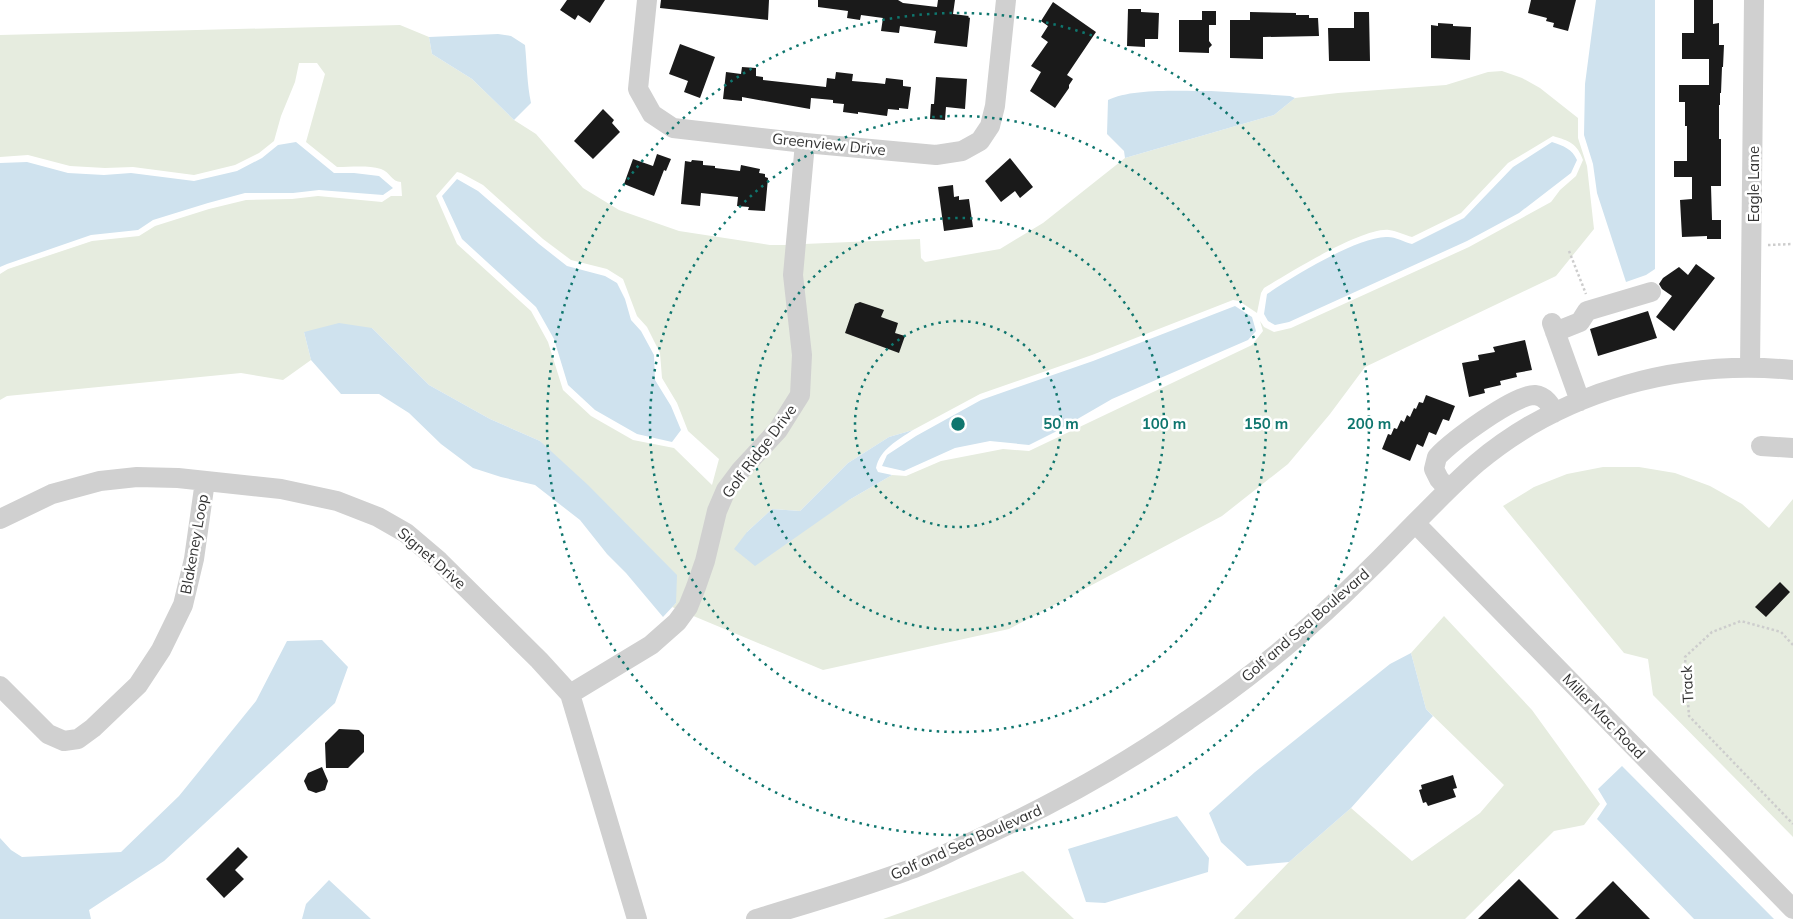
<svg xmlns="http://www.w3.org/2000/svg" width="1793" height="919" font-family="Mulish,sans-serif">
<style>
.green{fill:#e6ecdf;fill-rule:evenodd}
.water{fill:#cfe2ee}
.building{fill:#1a1a1a}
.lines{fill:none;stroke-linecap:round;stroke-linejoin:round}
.path{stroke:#cdcdcd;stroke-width:2.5;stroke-dasharray:2.5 2.5;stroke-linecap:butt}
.minor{stroke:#d0d0d0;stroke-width:20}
.ring{fill:none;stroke:#0f766e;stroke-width:2.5;stroke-dasharray:2.5 5}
.labels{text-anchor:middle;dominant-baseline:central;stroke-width:5;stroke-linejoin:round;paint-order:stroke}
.street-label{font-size:15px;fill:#333;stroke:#fff}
.centre{fill:#0f766e;stroke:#fff;stroke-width:2.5}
.ring-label{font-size:15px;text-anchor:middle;font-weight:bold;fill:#0f766e;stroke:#fff;stroke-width:5;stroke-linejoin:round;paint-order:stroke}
</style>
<rect width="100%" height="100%" fill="#fff"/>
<path class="green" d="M400,25L429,37L432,54L472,79L514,120L536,134L583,188L619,210L679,231L770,245H789L794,356L792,394L698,559L677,609L672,607L676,603L540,441L490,419L429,385L372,328L304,332L311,360L283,380L241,373L7,396L0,400V274L8,269L92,241L139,236L155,226L209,209L246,200L292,199L318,196L382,202L391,196H402L401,182C392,182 390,172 381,169C368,165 351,167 337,167L306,142L325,74L317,63H299L295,82L281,116L274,141L259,153L235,165L194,175L133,167L105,168L70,166L28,155L0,157V35ZM457,172L461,173L483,185L543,239L571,260L607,269L623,279L637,316L647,327L660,353L662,378L677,403L688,431L719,459L712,485L674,448L633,440L591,416L563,390L548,342L531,311L457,244L436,196Z
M1502,71L1522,78L1540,88L1578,118V138L1587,166L1594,229L1556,276L1365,367L1330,414L1288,464L1222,516L1009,629L823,670L691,615L733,493L806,399L801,274L804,244L920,239L921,258L925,262L1000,249L1043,223L1125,158L1274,115L1295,98L1338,93L1446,85L1488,72ZM1553,136C1569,141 1577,143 1583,160L1576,176L1560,190L1551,202L1469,247L1291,328L1274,332L1264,327L1260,321L1263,331L1252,345L1029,451L1003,449L941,461L906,476L892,475L849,500L747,532L772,509L800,511L848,463L889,437L913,430L980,394L1092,355L1233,300L1239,301L1257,313L1261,293L1264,288C1289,273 1363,227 1389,230C1397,231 1405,235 1412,237L1461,213L1508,163Z
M1603,467H1639L1675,473L1710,486L1742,504L1769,528L1793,499V837L1653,695L1648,659L1624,653L1503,506L1534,487L1567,474Z
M1444,616L1532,710L1600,804L1584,825L1554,831L1465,919H1234L1289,862L1351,808L1412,861L1480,813L1504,785L1426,709L1411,653Z
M1023,871L1074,919H883Z"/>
<path class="water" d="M1596,0H1655V269L1646,275L1626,282L1597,193L1593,164L1584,135L1585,84Z
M498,34L511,36L525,45C527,65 527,84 531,103L514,120L472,79L432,54L429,37Z
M1211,91L1290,96L1295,98L1274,115L1125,158L1124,151L1107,134L1108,100C1131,88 1184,91 1211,91Z
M296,142L334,173H354L379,176L393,188L383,195L319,190L293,193H245L208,203L153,220L138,230L91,235L7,264L0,267V163L27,162L68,173L104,175L131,173L194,181L237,171L262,158L278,145Z
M1552,142C1564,146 1572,149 1577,160L1571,173L1519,213L1467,241L1289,322L1275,325L1268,321L1264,314L1267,294C1294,276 1355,238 1386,237C1394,236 1404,242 1412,244L1464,218L1513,167Z
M457,179L478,191L539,244L567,266L605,276L617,283L625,299L631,320L641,331L654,355L655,380L671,406L681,430L672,442L637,434L595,410L568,385L554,339L536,307L462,239L442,196Z
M1235,306L1252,317L1256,331L1248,340L1112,399L1055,432L1029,445L990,441L955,448L904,471L882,466L887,455L916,436L981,400L1093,361Z
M339,323L372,328L429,385L490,419L540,441L588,485L677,575L676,603L663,617L626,573L607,554L580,520L535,485L501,477L473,468L441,444L409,413L379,394H341L311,360L304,332Z
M913,430C898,440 880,449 876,468L878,472L892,475L849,500L755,566L734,549L747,532L772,509L800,511L848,463L889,437Z
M322,640L348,667L335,703L164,861L89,910L91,919H0V838L11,850L22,857L121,852L179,796L256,701L287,641Z
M1411,653L1426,709L1433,716L1351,808L1289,862L1247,866L1221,842L1209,813L1255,772L1390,664Z
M1622,766L1774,919H1694L1597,819L1607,804L1598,789Z
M1177,816L1209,858L1208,872L1105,903L1086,902L1068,849Z
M329,880L371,919H302L306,904Z"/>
<path class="building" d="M567,0H605L590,23L578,15L575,20L560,10Z
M661,0H769L768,20L660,8Z
M818,0H898L903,3L937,7L938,0H955L953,14L969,16L968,17L970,18L967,47L934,43L936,31L900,26L899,33L881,31L883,18L861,15L860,20L847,18L848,11L818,7Z
M1531,0H1576L1568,31L1553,27L1554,23L1546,21L1547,18L1528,13Z
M1694,0H1713V24L1719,23V45H1724L1723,67H1722L1721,93H1720V105H1719V139H1721V186H1711L1712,220H1721V239H1707V236L1682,237L1680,200L1692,199V177H1674V161H1687V126H1685V102H1679V85H1709V59H1682V33H1694Z
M1053,2L1096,32L1067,75L1073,79L1069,85V88L1055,108L1030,91L1041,72L1031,66L1048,42L1041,37L1048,26L1041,21Z
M1128,9H1141V12L1159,13L1158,39H1145V47L1127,46Z
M1202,11H1216V25H1209V41L1212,45L1209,48V53L1179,52V20H1202Z
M1250,12L1296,13V15H1309V18H1318L1319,36L1263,37V59L1230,58V20H1250Z
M1354,12H1369L1370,61H1329L1328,28H1354Z
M1438,23L1453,24V26L1471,27L1470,60L1431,58V25L1438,26Z
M680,44L715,57L700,98L684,92L688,81L669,74Z
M742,67L756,68V76L763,77V80L826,87L827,78L835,79L836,72L853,74L852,81L876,83L885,84L886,78L903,80V86L911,87L908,109L899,108V110L888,109L887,116L858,112V114L843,112L844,104L833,103V100L811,98L810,109L742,97V101L723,99L726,72L741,74Z
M936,77L967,79L965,109L946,107L945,120L930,119L931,104H934Z
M603,109L614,120L612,123L620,132L593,159L574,141Z
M657,154L671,159L666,171L664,170L654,196L624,184L633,159L653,166Z
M1010,158L1033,187L1020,198L1015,191L1001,202L985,181Z
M692,160L703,161V165L715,166V168L740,171L741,165L760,169L759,173L765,174V177L768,178L765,211L748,210L749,207L737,206L738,197L701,193L700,206L681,204L685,161L691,162Z
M953,185L954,197L959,196V200L969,199L973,227L944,231L938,187Z
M1696,264L1715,278L1674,331L1656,317L1672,296L1662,289L1659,284L1663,278L1679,267L1688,275Z
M860,302L884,310L881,317L898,323L895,333L905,336L899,353L845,333L855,304Z
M1648,311L1657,338L1598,356L1590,329Z
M1525,340L1532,370L1516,373L1517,377L1500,381L1501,385L1484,389L1485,393L1469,397L1462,363L1479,360L1478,355L1495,352L1493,347Z
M1426,395L1455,406L1449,421L1443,419L1436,435L1429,432L1423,447L1417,444L1410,461L1382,449L1388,434L1391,435L1394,428L1397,429L1401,420L1404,422L1407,415L1410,417L1414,408L1416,409L1419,402L1423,403Z
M1780,582L1790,592L1766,617L1755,607Z
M339,729L359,730L364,735V752L348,768H326L325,743Z
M322,767L328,781L325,790L316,793L308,790L304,781L308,773Z
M1453,775L1457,788L1453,789L1456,797L1428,806L1426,802L1423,803L1419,790L1422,789L1421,785Z
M238,847L248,857L235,870L244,879L224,898L206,879Z
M1519,879L1559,919H1478Z
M1613,881L1650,919H1575Z"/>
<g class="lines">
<path class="path" d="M1768,245L1793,244
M1569,251L1586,294
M1793,645L1781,632L1741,621L1712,632L1685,657L1689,716L1793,824"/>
<path class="minor" d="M647,0L638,89L652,114L673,128L805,143L936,155L962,151L980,141L990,126L995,106L1006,0
M1552,323L1580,401
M1555,332L1580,322L1587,311L1651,292
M1750,367L1754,0
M1761,446L1793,448
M1448,489L1439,479L1434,469L1437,457C1452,441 1515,394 1535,395C1545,396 1551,405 1554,413
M0,519L52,494L100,481L137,477L178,478L281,489L337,501L378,517L406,533L439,561L539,660L570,694L637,919
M1415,523L1793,909
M0,686L48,734L64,741L78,739L93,728L138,685L161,650L183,605L194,559L205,481
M570,694L651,645L677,622L688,607L696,587L705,561L717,511L726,490L741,470L778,430L800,395L802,355L793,275L805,143
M756,919C806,904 857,889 906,871C927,864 947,853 967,844C1044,809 1119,769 1188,720C1243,683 1295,641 1343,595C1368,571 1392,547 1416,522C1436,502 1455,482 1477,463C1564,390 1681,359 1793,370"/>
</g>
<g class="ring">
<circle cx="958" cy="424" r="103"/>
<circle cx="958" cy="424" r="206"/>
<circle cx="958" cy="424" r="308"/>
<circle cx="958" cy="424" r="411"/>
</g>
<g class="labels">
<g class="street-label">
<text transform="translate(829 144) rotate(6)">Greenview Drive</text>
<text transform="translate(1753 184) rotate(-90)">Eagle Lane</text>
<text transform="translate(759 451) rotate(-53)">Golf Ridge Drive</text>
<text transform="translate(194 544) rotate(-80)">Blakeney Loop</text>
<text transform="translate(432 558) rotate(41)">Signet Drive</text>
<text transform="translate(1305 625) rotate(-41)">Golf and Sea Boulevard</text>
<text transform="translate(1687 684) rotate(-93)">Track</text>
<text transform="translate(1604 716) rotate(46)">Miller Mac Road</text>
<text transform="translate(966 842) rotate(-24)">Golf and Sea Boulevard</text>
</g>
</g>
<circle cx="958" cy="424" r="8" class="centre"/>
<g class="ring-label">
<text x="1061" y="429">50 m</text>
<text x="1164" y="429">100 m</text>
<text x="1266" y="429">150 m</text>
<text x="1369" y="429">200 m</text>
</g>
</svg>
